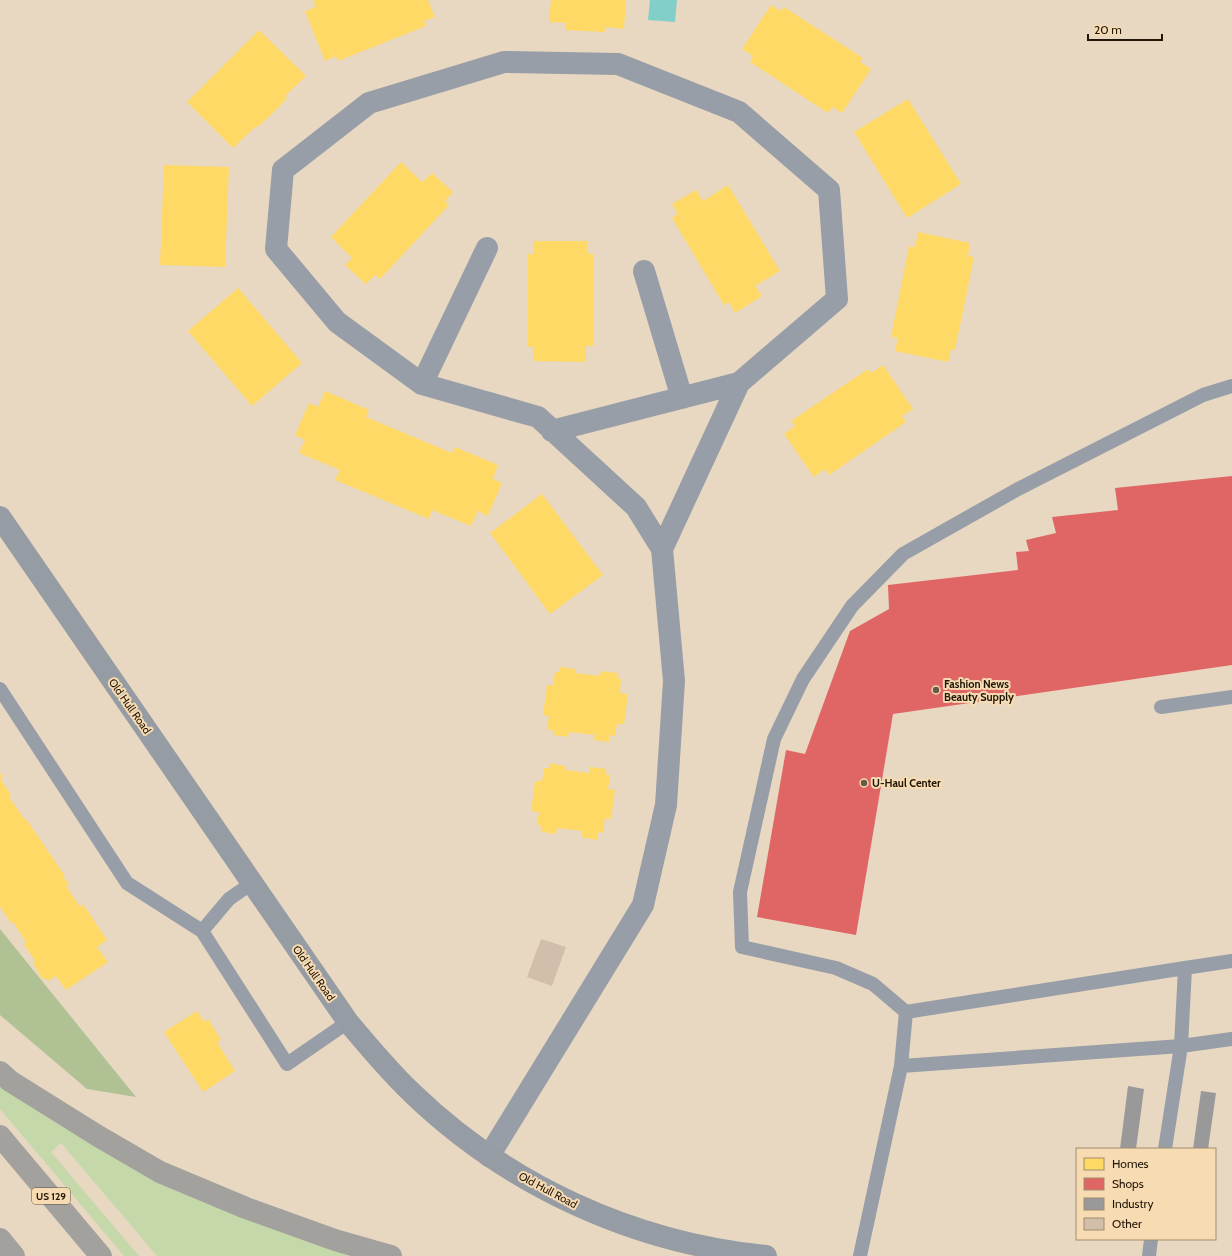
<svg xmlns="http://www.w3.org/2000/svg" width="1232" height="1256" font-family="Cabin,sans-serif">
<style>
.green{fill:#c5d8aa}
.forest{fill:#b0c294}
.water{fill:#82cec9}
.homes{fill:#ffd966}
.shops{fill:#e06666}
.industry{fill:#999}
.building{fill:#d2bfab}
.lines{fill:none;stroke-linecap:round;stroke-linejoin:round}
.service{stroke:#979ea7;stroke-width:14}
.minor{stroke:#979ea7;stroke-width:22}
.secondary{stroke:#969ca3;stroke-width:22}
.motorway{stroke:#a2a19e;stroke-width:22}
.poi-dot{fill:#665a48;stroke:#f7dbb3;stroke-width:1.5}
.labels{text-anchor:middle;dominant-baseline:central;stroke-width:4;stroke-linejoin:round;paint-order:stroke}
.shield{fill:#f7dbb3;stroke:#60513b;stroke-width:1}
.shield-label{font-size:10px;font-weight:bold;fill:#201607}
.poi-label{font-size:11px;font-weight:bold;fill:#201607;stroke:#f7dbb3;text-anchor:start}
.street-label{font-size:11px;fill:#201607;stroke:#f7dbb3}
</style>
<rect width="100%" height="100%" fill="#e8d8c2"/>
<path class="green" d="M0,1084L50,1119L107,1154L173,1188L286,1234L360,1256H157L61,1143L51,1152L139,1256H124L0,1109Z"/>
<path class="forest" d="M0,929L136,1097L87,1089L0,1015Z"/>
<path class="water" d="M650,0H677L675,22L648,20Z"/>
<path class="homes" d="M316,0H428L435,17L424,21L426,26L338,61L336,56L325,61L305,11L316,7L313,1Z
M551,0H626L624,29L605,27V32L565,30L566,23L549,22Z
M771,5L781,11L784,7L863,58L860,62L871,69L842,113L832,107L828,113L750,62L753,56L742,49Z
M259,30L306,76L285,96L287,98L276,110L258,127L256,126L233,148L187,102Z
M908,99L961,184L907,218L854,132Z
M401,162L422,182L432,173L453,192L445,201L449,205L380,279L375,275L366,284L345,265L352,258L331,237Z
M164,165L229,167L225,267L160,265Z
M728,185L780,271L755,286L762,296L735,313L729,302L724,305L672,218L678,214L672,204L696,190L703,201Z
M918,232L970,243L968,256L974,257L955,350L951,349L948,362L895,351L898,338L891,337L909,246L915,247Z
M533,241H587V253L593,254V346H586V362L533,361V347H527L528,254H533Z
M238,288L302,363L252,406L188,331Z
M883,365L913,409L902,416L906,422L829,475L825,469L814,477L784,434L795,426L791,421L868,369L871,373Z
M325,391L369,410L366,417L452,453L455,447L498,465L493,479L502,483L488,516L478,511L471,526L432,510L429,519L335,480L340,470L299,453L305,440L295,435L309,403L318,407Z
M542,494L603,575L550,614L490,533Z
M560,667L575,669V673L600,676L601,671L617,673V678L621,679L620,693L628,694L624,724H617L615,736L609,735V742L594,740L595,735L569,732L568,737L553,735V730H547L549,716L543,715L547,685H553L555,672H560Z
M549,763L565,766V770L589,773L590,767L606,769L605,774L610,775L608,789L615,790L611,819L605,818L603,833L598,832L597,840L581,837L582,831L557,828L556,834L542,832V826L537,825L539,812L531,811L535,781H542L544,768H549Z
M0,773L3,777L0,778L11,795L9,797L25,820L26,819L65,876L63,877L69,884L66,886L80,907L83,904L107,940L97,947L108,962L66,990L56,976L48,981L46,978L43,980L33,963L35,961L24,944L26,942L13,922L11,923L0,907Z
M197,1011L204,1022L208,1019L221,1040L217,1042L235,1071L203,1092L164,1032Z"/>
<path class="shops" d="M1232,476V665L893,714L856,935L757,917L786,750L805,754L850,631L889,609L888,585L1018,570L1016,552L1029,551L1026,540L1056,533L1052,517L1118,510L1115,488Z"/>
<path class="industry" d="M1128,1086L1144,1089L1136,1149H1120Z
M1201,1091L1216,1093L1208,1149H1193Z"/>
<path class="building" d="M541,939L566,947L552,986L527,977Z"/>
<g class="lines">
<path class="service" d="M0,689L127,883L202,931L287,1064L348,1022
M1161,707L1232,697
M202,931L229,899L252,883
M1185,968L906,1012L873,984L836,968L742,947L740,892L774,739L803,679L852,606L903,554L1018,489L1203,395L1232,386
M901,1066L1181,1046L1185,968L1232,961
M1165,1149L1181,1046L1232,1039
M860,1256L901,1066L906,1012
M1149,1256L1151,1239"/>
<path class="minor" d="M644,271L682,398
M422,384L487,248
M552,431L739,383
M489,1156L643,905L666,805L674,681L662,549L739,383L837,299L829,190L739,112L618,64L504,62L369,103L283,170L276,249L337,322L422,384L538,417L636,507L662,549"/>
<path class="secondary" d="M0,517L348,1022C368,1046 388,1070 411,1092C507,1185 633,1243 766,1256"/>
<path class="motorway" d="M0,1072L10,1081L98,1136L160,1172L246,1208L335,1240L391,1256
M0,1136L101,1256
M0,1239L14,1256"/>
</g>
<g class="poi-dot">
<circle cx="936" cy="690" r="4"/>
<circle cx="864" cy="783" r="4"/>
</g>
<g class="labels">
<rect class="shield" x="32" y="1188" width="38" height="16" rx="3"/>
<g class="shield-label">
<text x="51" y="1196">US 129</text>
</g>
<g class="poi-label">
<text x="944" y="684">Fashion News<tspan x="944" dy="13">Beauty Supply</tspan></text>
<text x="872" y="783">U-Haul Center</text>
</g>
<g class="street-label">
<text transform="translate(130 706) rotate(55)">Old Hull Road</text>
<text transform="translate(314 973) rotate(55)">Old Hull Road</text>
<text transform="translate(548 1190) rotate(28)">Old Hull Road</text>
</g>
</g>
<rect x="1076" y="1148" width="140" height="92" fill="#f7dbb3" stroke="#a18c6e"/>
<rect x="1084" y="1158" width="20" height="12" fill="#ffd966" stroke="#a18c6e"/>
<text x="1112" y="1168" font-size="12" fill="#201607">Homes</text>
<rect x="1084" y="1178" width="20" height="12" fill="#e06666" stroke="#a18c6e"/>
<text x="1112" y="1188" font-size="12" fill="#201607">Shops</text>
<rect x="1084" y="1198" width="20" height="12" fill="#999999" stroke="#a18c6e"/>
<text x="1112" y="1208" font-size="12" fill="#201607">Industry</text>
<rect x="1084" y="1218" width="20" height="12" fill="#d2bfab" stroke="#a18c6e"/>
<text x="1112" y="1228" font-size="12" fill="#201607">Other</text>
<path d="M1088 34v6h74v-6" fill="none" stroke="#201607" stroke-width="2"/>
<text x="1094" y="34" font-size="12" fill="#201607" stroke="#f7dbb3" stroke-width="3" paint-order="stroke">20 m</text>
</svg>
